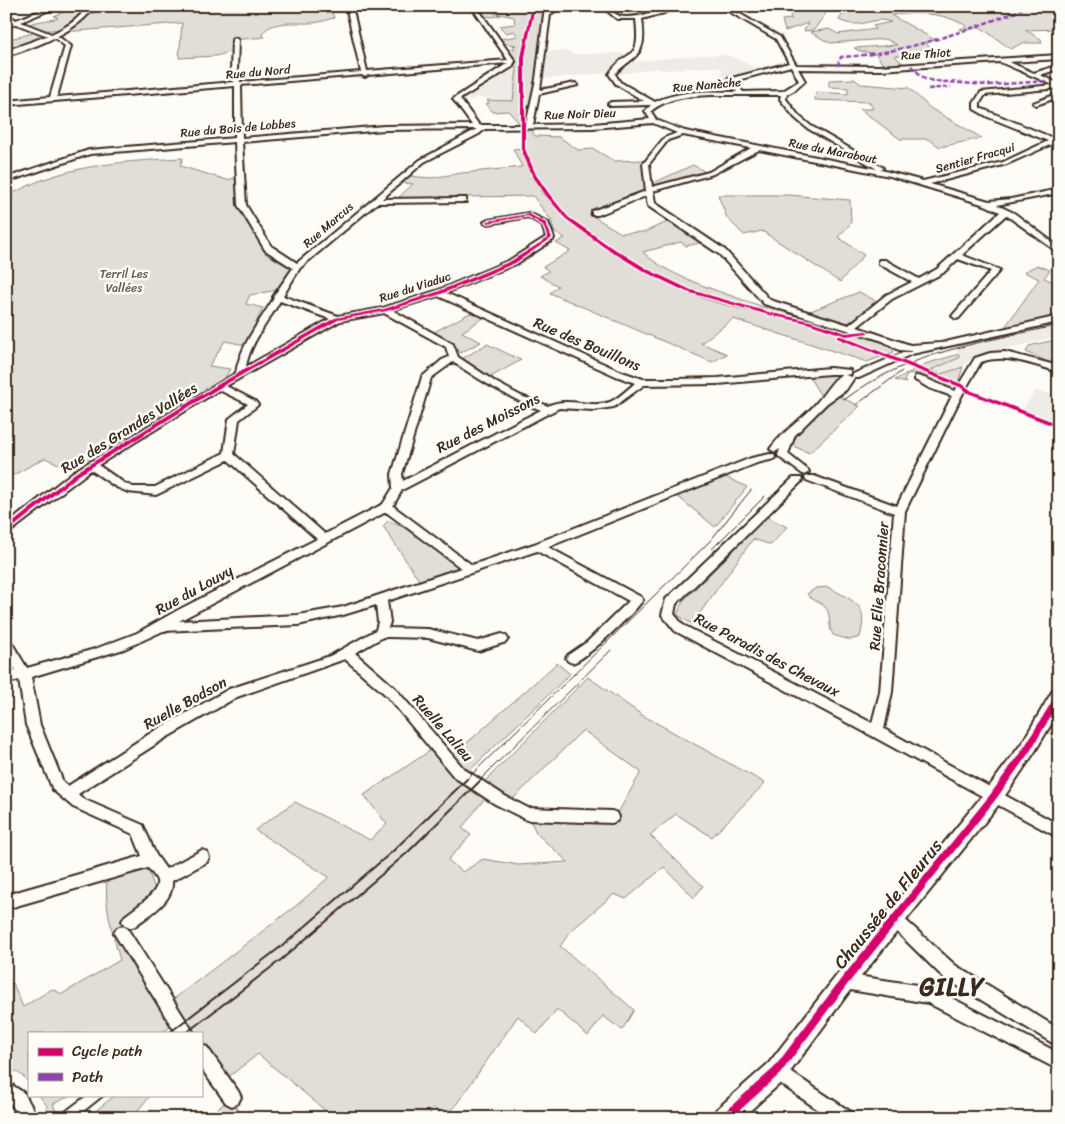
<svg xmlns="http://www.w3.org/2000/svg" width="1065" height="1124" font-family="Sriracha,sans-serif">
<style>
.built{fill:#efece7}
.green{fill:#e1ded7;stroke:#8e847a}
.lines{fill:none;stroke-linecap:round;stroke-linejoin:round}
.minor-casing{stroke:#3b2a1e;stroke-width:4}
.major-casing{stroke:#3b2a1e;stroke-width:4}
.minor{fill:#fdfcf7;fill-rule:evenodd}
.major{fill:#fdfcf7;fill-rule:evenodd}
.tram-far1{stroke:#3b2a1e;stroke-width:1}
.tram{stroke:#3b2a1e;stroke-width:2}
.quiet{stroke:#8e44ad;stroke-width:2.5;stroke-dasharray:5 2.5;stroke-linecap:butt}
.cycleway-casing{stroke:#fdfcf7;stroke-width:3}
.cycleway{fill:#d6006c;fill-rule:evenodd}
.labels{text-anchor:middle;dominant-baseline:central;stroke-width:5;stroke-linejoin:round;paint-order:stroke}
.far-street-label{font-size:12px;fill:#3b2a1e;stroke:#fdfcf7}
.far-park-label{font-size:12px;fill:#64574c;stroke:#fdfcf7}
.street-label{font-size:15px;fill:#3b2a1e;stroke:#fdfcf7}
.near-street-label{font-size:18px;fill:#3b2a1e;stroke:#fdfcf7}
.near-district-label{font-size:24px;font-weight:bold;letter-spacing:1px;fill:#3b2a1e;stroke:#fdfcf7}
</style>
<rect width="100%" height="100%" fill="#fdfcf7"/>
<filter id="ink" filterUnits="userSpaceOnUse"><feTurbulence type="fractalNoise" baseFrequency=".02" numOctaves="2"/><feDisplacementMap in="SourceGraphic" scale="10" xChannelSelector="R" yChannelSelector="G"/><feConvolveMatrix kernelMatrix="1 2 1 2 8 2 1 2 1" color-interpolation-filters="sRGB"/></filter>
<g filter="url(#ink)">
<path class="built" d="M546,51H570V54L633,53L609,73L539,79Z
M703,55H728L762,71L730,80L718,73L723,72L719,67H711L662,70L658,68L615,75L618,70L630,62Z
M513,67L517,69L513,101L477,97L470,101L460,98Z
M1059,323V336L977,356L970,360L963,367L941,374L930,370L959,358V354L952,349Z
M1036,390L1059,397V424L1022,410Z"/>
<path class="green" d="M77,6H83L84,13C67,29 52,35 30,26V24C40,20 49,21 58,18L54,16Z
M97,6H339L342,12H332L334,18C329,19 327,20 323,21C306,27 274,16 262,34L265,37L233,40V51L216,56L179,58L182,23L63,32L97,11Z
M477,6H544V10L546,11L542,20V47L526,123H519L508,111L493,112L486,104L489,103L487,100L513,101L517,69L513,67L517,62L508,50L515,49L513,46L516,45L503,43L501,39L518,36L514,31L506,33L499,26L515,24L514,17L494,13L501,15L492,17L484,16Z
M754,6H1020C1041,8 1059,3 1059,29L1025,30L1041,39L1042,43H1022L1011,49L980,27L965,31L960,29L967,26C941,12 920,12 891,15L935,40L925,42L930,48L915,51L922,55L894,56L906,66L884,67C873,44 870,58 854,48L897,45L886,39L830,43L810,32L829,29L838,34L876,29L873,26L891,22C871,15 862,31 839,20L846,9L830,7L814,30L804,31L808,23L785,31L782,20L791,19L789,8H756Z
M37,32L46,35L6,52V40Z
M854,79L861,84L909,88L930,108L982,138L940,147L928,139H900L860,109H873L870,102L815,100L816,92L848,94V88L829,87V80Z
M525,128H530L535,136L559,137L578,150L594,149L614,161L645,160L643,167L647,190L589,214L621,233L644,232L670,221L704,242L686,246L681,242L643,252C668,278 732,295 766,308L768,306L882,340L891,346L894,352L867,362L733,319L701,343L727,354L712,362L550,293L558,286L540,276L549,271L543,267L570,251L556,243L565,238L554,232L551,220L533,196L398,198L413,184L402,183L408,176L431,178L462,173L522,167L513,149L523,148C525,155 527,163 529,170C551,224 631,267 682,290C712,304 746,309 777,318L775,314C751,308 727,303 704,295C639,274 547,220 526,151C524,144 525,135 525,128Z
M183,158L180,166L227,180L236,178L240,207L266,254L292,269L277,290L250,295L246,304L263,308L245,345L225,341L209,366L230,369L225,378L70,469L45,458L6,479V195C19,192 29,184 42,180C87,163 135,161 183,158Z
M693,165L704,171L701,174L651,187V184Z
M718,195H788L850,200L851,223L838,237L864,255L840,282L762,231L744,235L727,218Z
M1037,265L1050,270L1044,278L1059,284V317L1003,330L1039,279L1024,272Z
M859,292L878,302L848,323L808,312Z
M474,311L486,316L462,332L481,342L460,353L453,344L432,333Z
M1059,339V367L1026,352L1029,346Z
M487,344L521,360L487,379L462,359Z
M959,354V358L931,370L941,374L963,367L956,389C936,394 932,369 908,374L904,380L906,383L895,380L925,364Z
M830,374L836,382V386L821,396L809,377Z
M842,391L846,393L840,397L860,406L809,453L791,445L790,441Z
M726,477L747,487L715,527L677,496Z
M767,517L787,527L771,545L753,539L692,624L677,615L683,601Z
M388,521L413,531L461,566L449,575L421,583L383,526Z
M828,587C855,602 869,604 860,637L850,640L833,635C828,626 831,620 828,612C824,601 812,602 807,594L816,588Z
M557,663L570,674L466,774L451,757Z
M588,677L642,715L765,783L712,837L676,814L650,835L703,886L694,898L664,867L626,899L614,894L572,930L560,946L634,1010L622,1030L603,1016L588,1036L557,1009L537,1034L518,1016L458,1102L444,1118L433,1107L428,1118H334L258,1054L222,1082L201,1052V1033H191L178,1022L161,1033H29V1083L23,1076L6,1065V983H13L23,1007L52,989L62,994L120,960C113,934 104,907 107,879L147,867L156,892L127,917L122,933L167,1004L297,905L329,877L255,830L295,802L370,840L387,824L364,795L434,748C447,769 461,789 485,798L462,828L471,835L448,860L463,872L483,859L519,865L568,862L537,834L530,820L615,818L641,772L583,730L511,801L481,785Z
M39,1095H72L53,1104L59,1118H45L47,1106Z
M115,1095H151L131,1118H87Z
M232,1097L242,1118H206Z"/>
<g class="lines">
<g class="minor-casing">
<path id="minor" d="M52,6H59L21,22L59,37L71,46L57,97L234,82L231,72L232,40L235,38L238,40L237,72L240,82L361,72L346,6H352L367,71L508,60L471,6H476L515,61L512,67L460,99L479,125H526L536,79L544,14C554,5 564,6 576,6L556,10L550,15L540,90L575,83L578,85L539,94L533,125L593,124L650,119L645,111L651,105H650L611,106L608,104L611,102L644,101L616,84L609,74C628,46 641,65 636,19H617L601,6C610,6 614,17 625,17C635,17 646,15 656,12C663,10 667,6 674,6L664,13L642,19C644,36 646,50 630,61C625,65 619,69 615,74L620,82L655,102C679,90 710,91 737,92L727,80L728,79L789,63L776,39L720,6H726L780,37L796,65L880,66L1059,55V59L1009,62L1034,73L1059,65V69L1040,75L1058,83L1059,88L985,95L980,103V108L1053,138L1059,137V141L1007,164L930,184L989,201L1011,199L1059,189V193L997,205L1014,213L1059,247V253L1006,215L962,255L1000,270L959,318L956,319L952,316L991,271L958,259L943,273L892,299L857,327L910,345L941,343L1059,316V322L912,354L859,378H854L846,390L827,403L795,435L788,454L808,470L809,472L804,475L779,457L778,455L780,449L775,452L770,449C783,430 804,419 818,401C826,392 832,380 842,374H830L718,384L644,385L614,407L593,410L559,408L402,490L393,506L472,565L534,544L751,458L770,454L774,455L775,457L774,459L757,463L548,547L641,597L643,600C635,612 589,656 575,662C571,663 572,663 568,661L566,658L568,655L587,642L629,601L537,551L387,601L390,622L388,628L428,629L478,641L502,634L506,636L508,639L506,642L478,651L428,638L389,637H383L355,653L395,688L464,769L505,796L528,808L612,811L617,813L619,817L617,821L612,823L527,820L495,804L454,777L387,696L345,659L237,697L164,739L78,794L83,799L143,825L156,855L166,869L202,850L207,852L209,857L207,862L172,881C174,902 149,915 135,926L130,928L125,926L122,921L125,916C133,909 160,893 157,881C156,877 151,872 148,868L6,909V895L142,856L133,834L73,807L53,790L26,725L19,680L6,684V674L16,671L6,654V638L10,640L27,668L95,649L137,633L178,610L317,539L228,460L156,495L128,492L116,487L91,470L6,535V525L73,472L236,373C240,346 260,321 274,298L273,297L293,268L265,250L238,205L235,142L90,154L6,182V178L89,150L235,138V86L6,105V101L50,97L65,46L56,39L16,24L6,28V24L12,22L6,18V13L16,20ZM1000,62L1053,85L981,92L974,103V109L988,117L1048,141L1003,162L923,181L881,170L883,168L882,167L811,126L799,116L786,99L787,94L795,90L805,81L798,69L880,70ZM508,63L453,99L472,125L384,126L242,138L241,85L362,75L365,77L368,75ZM791,66L799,81L783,91L743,92L734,81ZM711,95H781L780,99L795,118L807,128L877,169L685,131L656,120L651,111C669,97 690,96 711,95ZM653,123L677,133L664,138L643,164L646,191L592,211V215H598L646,196L648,206L719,254L764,304L883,341L899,350L911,351V352H905L853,374L852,377L845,375L850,374V370L830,368L718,378L676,379H643L622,372L446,293L516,264L553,240L554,238L548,222L529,213L488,220L484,222L488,224L528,217L542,225L546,237L510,260L436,291L383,308L338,316L283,296L300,268L377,203L466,202V198H463L382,199L424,162L479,134L485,129L593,128ZM477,129L420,160L297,263L271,246L246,205L242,142L384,130ZM683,135L751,148L709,172L652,187L649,164L668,140ZM759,150L890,176L985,205L1000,212L937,269L919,279L885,260H879V264L912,282L886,295L849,325L770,300L725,250L655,203L653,191L713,174ZM438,296L616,376L635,383C628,389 619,398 610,402C590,409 567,396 548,406L521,396L497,383L458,357L453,344L392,310ZM280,301L330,319L246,367C249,344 269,321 280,301ZM384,313L446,347L449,357L442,360L422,377L392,474L393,488L383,504L325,534L234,454L239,420L258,405L255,401L226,386L340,321ZM453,362C482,381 508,398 541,410L403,481L402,474L431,378ZM219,390L248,404L229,419L224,453L155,487H133L124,483L98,465ZM386,512L461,568L343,607L298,615L179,621ZM376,605L378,622L376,630L330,656L229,689L154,731L68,786L63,782L40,725L31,677L124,649L163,631L298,625L343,615Z
M1059,93V97L1036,105L1033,103Z
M1005,352L1059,366V372C1033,365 1007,353 981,362L962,395L905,511L892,692L884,729L1059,825V838L872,736L675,631L662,615L666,599L793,478H801L802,480L801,482L676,604L674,614L683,625L872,723L880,692L894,513L806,480L805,478L806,476H814L897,506L952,396L929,388L915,380V376C922,375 946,388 955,391L975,358L990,353Z
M895,913L900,915L955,965L1059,1029V1047L943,977L890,925L887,920L890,915Z
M122,926L127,928L194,1033H176L117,938L114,933L117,928Z
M844,974L930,987L1059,1053V1070L928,1003L838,988L836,982L838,976Z
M201,1045L207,1047L238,1091L241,1097L238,1103L232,1106L226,1103L201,1068Z
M777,1063L851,1112L854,1118H830L771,1077L769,1071L771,1065Z
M6,1081L24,1093L38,1118H19L12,1105L6,1100Z"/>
</g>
<g class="major-casing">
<path id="major" d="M87,6H94C80,31 33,48 6,56V51C32,40 73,32 87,6Z
M1059,688V711L1034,753L1000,803L851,989L785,1079L742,1118H713L716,1110L769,1063L837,975L986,791L1022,743L1053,690Z"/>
</g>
<use href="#minor" class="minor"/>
<use href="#major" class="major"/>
<path class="tram-far1" d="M844,400C906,352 984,342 1059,325
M856,405L902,371
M712,549L765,496
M466,780L710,541L751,490
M480,780L611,650"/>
<path class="tram" d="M169,1033L287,942L393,851L467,779
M186,1033L282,959L407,853L482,779
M65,1111L86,1095
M76,1118L105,1095"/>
<path class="quiet" d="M837,66L841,57C903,54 961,32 1019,11L1024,6
M911,66L925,79L934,81L988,85L1048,81
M928,89L951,87"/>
<g class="cycleway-casing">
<path id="cycleway" d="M532,6H535L525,57V149L536,175L550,195L568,217L608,245L649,270L691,290L772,313L810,321L846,333L866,331L868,332V333L846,336L807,323L769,315L687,292L645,272L604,247L566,219L547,197L532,175L521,149V57Z
M529,214L546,223L552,238L515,263L441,294L387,311L338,320L221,387L79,475L6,533V528L75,473L217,385L335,318L384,309L437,292L511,261L548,238L543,225L528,216L488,223L486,222L488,221Z
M837,336H841L964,385L972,391L1059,424V428L968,393L960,387L837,338Z
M1059,692V702L1031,750L996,799L847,985L780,1074L731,1118H719L721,1115L774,1068L841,979L990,795L1025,746L1057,693Z"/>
</g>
<use href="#cycleway" class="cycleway"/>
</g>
</g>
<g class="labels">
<g class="far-street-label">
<text transform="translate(926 54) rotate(-4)">Rue Thiot</text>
<text transform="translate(258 72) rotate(-5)">Rue du Nord</text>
<text transform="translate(707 85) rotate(-5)">Rue Nanèche</text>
<text transform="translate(580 114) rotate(-2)">Rue Noir Dieu</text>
<text transform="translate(238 128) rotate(-5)">Rue du Bois de Lobbes</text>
<text transform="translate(833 151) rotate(11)">Rue du Marabout</text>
<text transform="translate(975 158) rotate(-16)">Sentier Fracqui</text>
<text transform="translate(328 225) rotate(-41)">Rue Marcus</text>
<text transform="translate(415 287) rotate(-18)">Rue du Viaduc</text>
</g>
<g class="far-park-label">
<text x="124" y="274">Terril Les<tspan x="124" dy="14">Vallées</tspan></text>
</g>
<g class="street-label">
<text transform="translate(587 344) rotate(23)">Rue des Bouillons</text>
<text transform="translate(488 423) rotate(-27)">Rue des Moissons</text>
<text transform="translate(129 428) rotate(-32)">Rue des Grandes Vallées</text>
<text transform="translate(879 586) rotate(-86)">Rue Elie Braconnier</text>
<text transform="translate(194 590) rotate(-29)">Rue du Louvy</text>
<text transform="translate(767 655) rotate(28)">Rue Paradis des Chevaux</text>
<text transform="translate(185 703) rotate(-29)">Ruelle Bodson</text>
<text transform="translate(443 728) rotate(49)">Ruelle Lalieu</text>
</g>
<g class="near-street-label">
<text transform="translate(888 904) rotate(-51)">Chaussée de Fleurus</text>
</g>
<g class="near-district-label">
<text x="952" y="987">GILLY</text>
</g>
</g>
<rect width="1065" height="1124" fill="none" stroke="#fdfcf7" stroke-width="25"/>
<rect x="12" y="12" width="1040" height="1099" fill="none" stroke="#3b2a1e" stroke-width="2" filter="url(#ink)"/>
<rect x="28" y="1032" width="175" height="65" fill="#fdfcf7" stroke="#afa8a0"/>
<rect x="38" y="1048" width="25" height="8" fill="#d6006c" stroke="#afa8a0"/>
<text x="72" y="1056" font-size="15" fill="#3b2a1e">Cycle path</text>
<rect x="38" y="1073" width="25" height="8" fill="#8e44ad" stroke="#afa8a0"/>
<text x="72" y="1082" font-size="15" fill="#3b2a1e">Path</text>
</svg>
